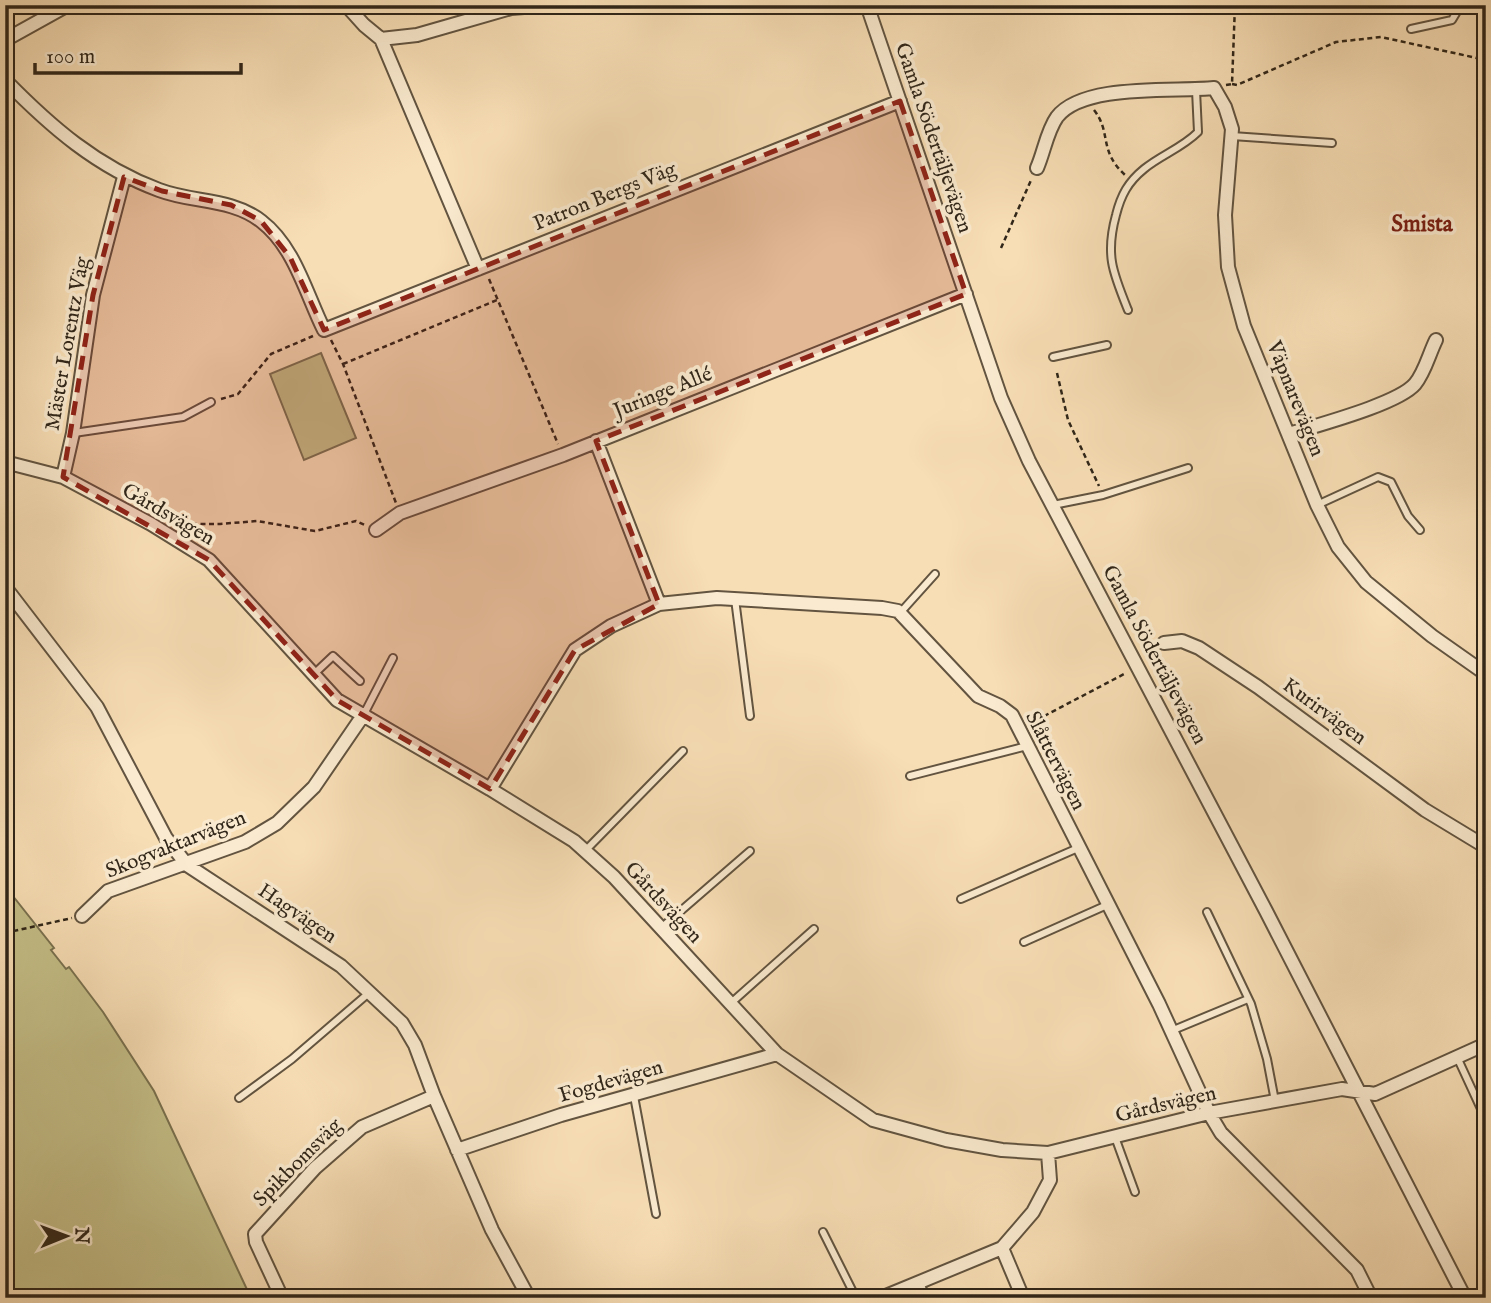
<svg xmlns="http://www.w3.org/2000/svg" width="1491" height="1303" font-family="'IM FELL English',serif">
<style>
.green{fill:#c5bf88;stroke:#7a7250;stroke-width:2}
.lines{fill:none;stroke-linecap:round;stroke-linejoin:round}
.service-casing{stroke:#625440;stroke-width:10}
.minor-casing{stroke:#625440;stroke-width:16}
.path{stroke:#302619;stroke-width:2.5;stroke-dasharray:5 3.5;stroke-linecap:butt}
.service{stroke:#faeacf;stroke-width:6}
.minor{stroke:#faeacf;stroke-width:12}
.marked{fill:#8f2418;fill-opacity:0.2;stroke:#8f2418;stroke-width:5;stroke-dasharray:14 9;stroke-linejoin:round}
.labels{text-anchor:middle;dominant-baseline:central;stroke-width:7;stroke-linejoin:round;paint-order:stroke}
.street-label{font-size:21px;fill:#302619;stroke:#faeacf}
.neighbourhood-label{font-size:23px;font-weight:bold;fill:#7a1f14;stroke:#faeacf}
</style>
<rect width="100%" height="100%" fill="#f8deb5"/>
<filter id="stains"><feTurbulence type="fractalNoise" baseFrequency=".00286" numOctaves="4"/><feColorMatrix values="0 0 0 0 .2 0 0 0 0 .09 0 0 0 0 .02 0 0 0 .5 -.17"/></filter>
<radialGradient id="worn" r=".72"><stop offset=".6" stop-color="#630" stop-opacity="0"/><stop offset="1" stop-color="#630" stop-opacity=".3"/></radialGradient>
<path class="green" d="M321,353L356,438L304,460L270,374Z
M5,886L54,948L51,950L66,969L69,967L103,1012L154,1091L251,1298H5Z"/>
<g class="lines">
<g class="service-casing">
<path id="service" d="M1411,29L1452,20L1461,5
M1232,136L1332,143
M1128,310C1113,273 1105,255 1116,215C1121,195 1128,182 1144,169C1161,155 1182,148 1198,132L1196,90
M1053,357L1107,345
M74,433L183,417L211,402
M1053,505L1103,495L1188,468
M1317,505L1378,477L1391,482L1408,516L1420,530
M735,599L750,716
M900,613L935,574
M314,674L333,656L360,681
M364,714L393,658
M910,776L1027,746
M585,851L683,751
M961,899L1078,848
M1207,912L1251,1004L1267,1059L1275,1101
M661,928L750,851
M1024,942L1107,905
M731,1003L814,929
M1171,1031L1248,999
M1457,1057L1481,1109L1486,1135
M634,1096L656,1214
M239,1098L292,1059L370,992
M1115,1137L1135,1192
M823,1232L856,1298
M920,1282L926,1298"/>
</g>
<g class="minor-casing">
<path id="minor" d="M346,5L364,25L381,39L478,269
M867,5L1001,398L1029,461L1266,911L1465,1298
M381,39L417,35L511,8L550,5
M5,40L68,5
M5,80C51,127 97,167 159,190C193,203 231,198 261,221C295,247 306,294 324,330L900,101
M1037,168C1044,152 1047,131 1057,117C1083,83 1174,92 1214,88L1225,107L1232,129L1225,215L1228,267L1244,326L1317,505L1338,547L1366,582L1432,636L1486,674
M1289,434C1317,425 1398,404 1415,384C1425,372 1429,354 1436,340
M596,441L659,604
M5,462L63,477L151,524L209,560L337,700L490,789L574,841L614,877L777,1054L873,1120L946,1140L1002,1150L1048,1153L1209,1113L1342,1089L1375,1094L1486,1044
M63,477L73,433L93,295L124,177
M376,530L400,513L563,455L966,294
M5,587L97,707L166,838L187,865L341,966L402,1023L415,1045L434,1096L492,1230L529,1298
M1164,643L1182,641L1199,648L1258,687L1425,810L1486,847
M490,789L575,650L611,626L659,604L717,598L882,608L898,611L978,696L1000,706L1012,715L1159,1004L1209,1113L1221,1133L1357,1270L1371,1298
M82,916L108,891L245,842L277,823L314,787L364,714
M457,1150L561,1115L777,1054
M1002,1248L1023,1298
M282,1298L256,1242L255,1234L315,1168L362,1127L434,1096
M881,1298L1002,1248L1033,1212L1050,1180L1048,1153"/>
</g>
<path class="path" d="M1232,84L1237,85L1336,42L1381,37L1486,60
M1226,85L1232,84L1235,5
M1094,110C1112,133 1098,150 1125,175
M1486,230V242
M1001,248L1032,178
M489,279L558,444
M331,340L343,364L396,503
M343,364L497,300
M1057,373L1068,420L1099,486
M221,399L238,394L271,354L313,336
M175,524H220L257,521L315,531L356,521L365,525
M1029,724L1126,673
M5,933L72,918"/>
<use href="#service" class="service"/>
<use href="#minor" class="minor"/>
</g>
<path class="marked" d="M900,101L966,294L596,441L659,604L575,650L490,789L337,700L209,560L63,477L93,295L124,177L162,191L231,205L261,221L290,257L324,330Z"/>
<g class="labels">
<g class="street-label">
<text transform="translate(933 138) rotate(71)">Gamla Södertäljevägen</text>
<text transform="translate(605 197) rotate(-22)">Patron Bergs Väg</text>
<text transform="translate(68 344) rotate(-80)">Mäster Lorentz Väg</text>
<text transform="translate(663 393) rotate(-22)">Juringe Allé</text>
<text transform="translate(1295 399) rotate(68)">Väpnarevägen</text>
<text transform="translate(168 515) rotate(30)">Gårdsvägen</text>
<text transform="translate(1154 655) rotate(62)">Gamla Södertäljevägen</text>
<text transform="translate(1324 712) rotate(36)">Kurirvägen</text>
<text transform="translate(1055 761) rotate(63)">Slåttervägen</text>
<text transform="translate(176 845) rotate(-22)">Skogvaktarvägen</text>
<text transform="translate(663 903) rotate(47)">Gårdsvägen</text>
<text transform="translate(297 914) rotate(34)">Hagvägen</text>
<text transform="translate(611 1082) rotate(-16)">Fogdevägen</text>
<text transform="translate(1166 1105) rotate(-13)">Gårdsvägen</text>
<text transform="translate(298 1163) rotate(-45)">Spikbomsväg</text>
</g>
<g class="neighbourhood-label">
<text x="1422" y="224">Smista</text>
</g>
</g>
<rect width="1491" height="1303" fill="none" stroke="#f8deb5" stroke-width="28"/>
<rect x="7" y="7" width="1477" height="1289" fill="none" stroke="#302619" stroke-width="3.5"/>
<rect x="14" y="14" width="1463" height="1275" fill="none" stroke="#302619" stroke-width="2"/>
<g transform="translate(66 1236) rotate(89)" stroke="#faeacf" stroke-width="5" paint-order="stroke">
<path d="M0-5L12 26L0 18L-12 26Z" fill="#302619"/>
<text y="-10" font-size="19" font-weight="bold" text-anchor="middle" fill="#302619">N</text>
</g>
<path d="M35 63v10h206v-10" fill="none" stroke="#302619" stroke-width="3.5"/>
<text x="46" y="63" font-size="21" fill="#302619" stroke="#faeacf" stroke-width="5" paint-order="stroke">100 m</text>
<rect width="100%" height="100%" filter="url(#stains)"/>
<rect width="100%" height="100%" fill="url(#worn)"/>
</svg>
